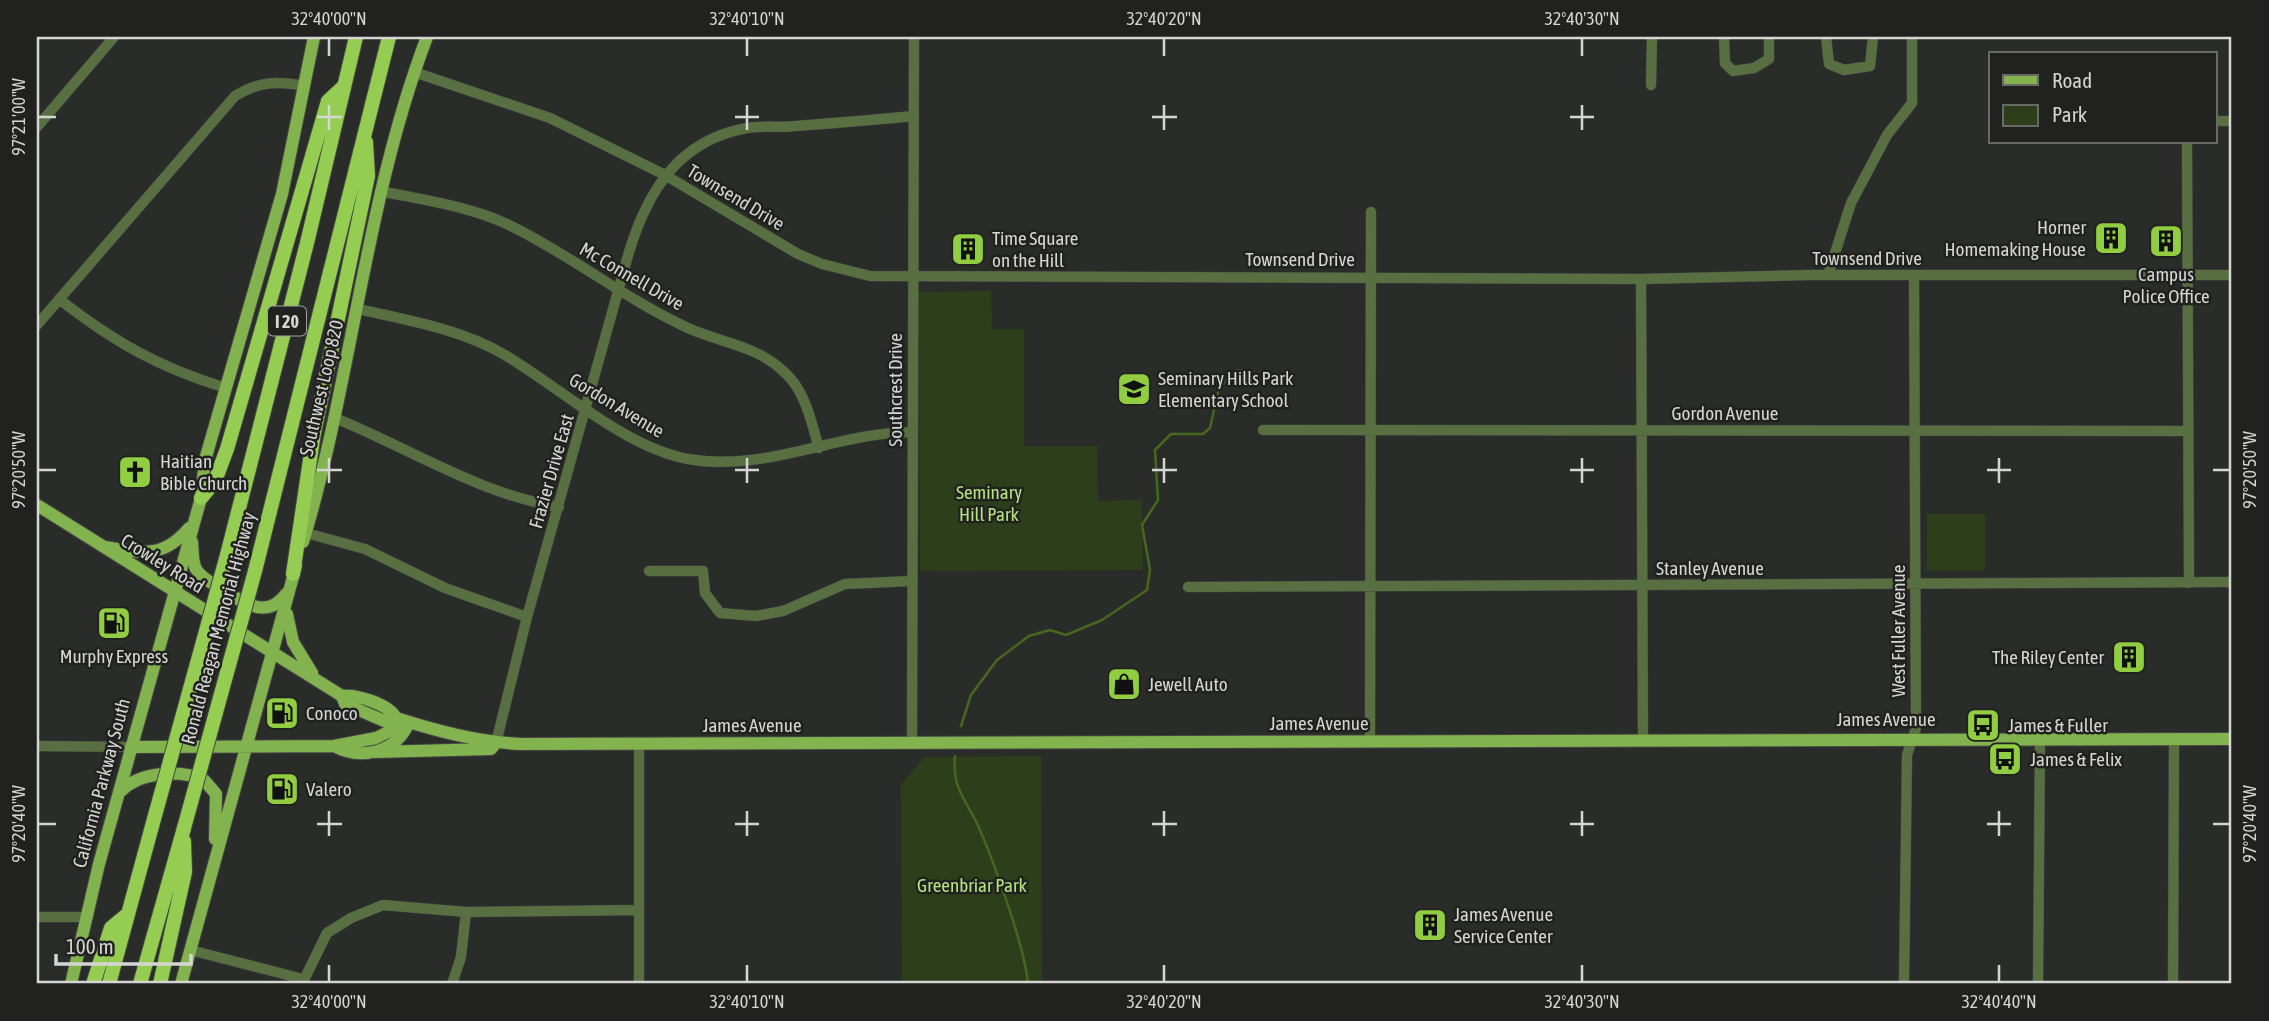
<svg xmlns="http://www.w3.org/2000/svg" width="2269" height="1021" font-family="'Asap Condensed',sans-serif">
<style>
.green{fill:#2d3f1a}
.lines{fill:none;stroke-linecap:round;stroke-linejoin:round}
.stream{stroke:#47671f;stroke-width:2.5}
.minor-casing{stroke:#454744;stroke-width:11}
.major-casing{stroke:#454744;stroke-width:14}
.highway-casing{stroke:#454744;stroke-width:16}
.minor{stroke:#587041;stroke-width:10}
.major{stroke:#83b34e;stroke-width:12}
.highway{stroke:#94cd51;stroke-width:14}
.highway-bridge-casing{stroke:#454744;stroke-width:16;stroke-linecap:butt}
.highway-bridge{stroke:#94cd51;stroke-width:14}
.ticks{fill:none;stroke:#d5d6d4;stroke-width:2.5}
.labels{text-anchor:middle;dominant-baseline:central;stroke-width:5;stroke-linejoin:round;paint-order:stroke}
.shield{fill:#21221f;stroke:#9fa09e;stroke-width:2}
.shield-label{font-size:18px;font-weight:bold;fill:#d5d6d4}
.street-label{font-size:19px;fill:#d5d6d4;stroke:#21221f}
.poi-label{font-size:19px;fill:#d5d6d4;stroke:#21221f;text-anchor:start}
.park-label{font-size:19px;fill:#b3e382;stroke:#21221f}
.neatline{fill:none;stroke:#d5d6d4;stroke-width:2.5}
.ticks-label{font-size:18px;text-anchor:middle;fill:#d5d6d4}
</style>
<rect width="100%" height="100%" fill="#2a2c29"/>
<path class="green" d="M991,291L992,329H1024V446H1097L1098,501L1142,500L1143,570L920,571L918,292Z
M1927,514H1985V571H1927Z
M1041,756L1042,984H902L901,785L924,757Z"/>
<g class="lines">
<path class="stream" d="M961,726L971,695L997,660L1029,636L1050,630L1066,635L1102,620L1147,590L1150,570L1142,525L1158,500L1155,450L1171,434H1203L1210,428L1219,388L1235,371L1243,370
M955,756C952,792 967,799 980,830C995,865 1025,948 1028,984"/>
<g class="minor-casing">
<path id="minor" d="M1724,37L1725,63L1733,71L1754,68L1769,59V37
M1826,37L1829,64L1844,70L1870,66L1873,37
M414,72L550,118L665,175L798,254L822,264L870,276L1641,279L1812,275H2232
M1651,85L1652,37
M2215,121H2232
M37,127L114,37
M2187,142L2189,583
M380,191C423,200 469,206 509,225C571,255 625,299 688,328C726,345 761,345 791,379C807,398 812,425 819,448
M1828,275L1851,203L1887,135L1912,103V37
M1641,279L1643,740
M59,299C114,342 160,368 226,388
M358,309C407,320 461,329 505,355C559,387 626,448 688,459C766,473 836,432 913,432
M37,325L235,96C259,81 278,81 305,86
M335,418C409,448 479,494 559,507
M1263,430L2188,431
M306,533L365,549L445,588L527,617
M649,571H703L705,593L720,613L756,616L783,611L845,584L912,581
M1188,587L2232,582
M1370,742L1371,212
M496,743L527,617L629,252C648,190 679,140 747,128C763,125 780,128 796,126C835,123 874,120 914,116
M912,744L914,37
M639,745V984
M37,746L131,747
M37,917H88
M190,950L303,979
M302,984L327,933L351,918L383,905L466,912L639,910
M452,984L461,957L466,912
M1904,984L1907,755L1916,728L1914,275
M2038,984L2040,739
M2173,984L2174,739"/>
</g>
<g class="major-casing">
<path id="major" d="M37,505L342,696L345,704L389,723L396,718
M192,542C193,551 192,561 196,569C202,579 214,584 223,590C245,603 267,620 286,594
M303,542C353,376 365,200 427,37
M105,547C142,553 163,559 189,528
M287,614L293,642L312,673
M342,696C356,694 389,704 396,718C437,731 478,742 521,744L2232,739
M334,746C362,761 397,752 409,722
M131,747L334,746L376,738L402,725
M375,752L491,749L496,743
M121,791C140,772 179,769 204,780L216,794L215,839
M71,984L99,864L201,498L205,460L282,194L314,37
M181,984L296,566"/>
</g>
<g class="highway-casing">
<path id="highway" d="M201,498L215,481L227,449L328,101L343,87
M227,555L307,243L356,37
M255,571L389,37
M293,574L314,433L368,176L366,142
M93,984L111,928L128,914
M109,984L154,819
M140,984L184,828
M160,984L185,872L184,841"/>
</g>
<use href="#minor" class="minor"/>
<use href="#major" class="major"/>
<use href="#highway" class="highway"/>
<g class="highway-bridge-casing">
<path id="highway-bridge" d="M154,819L227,555
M184,828L255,571"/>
</g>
<use href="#highway-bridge" class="highway-bridge"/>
</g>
<path class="ticks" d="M329,38V56M747,38V56M1164,38V56M1582,38V56M329,105V130M747,105V130M1164,105V130M1582,105V130M38,117H56M317,117H342M735,117H759M1152,117H1177M1570,117H1594M329,458V483M747,458V483M1164,458V483M1582,458V483M1999,458V483M38,470H56M317,470H342M735,470H759M1152,470H1177M1570,470H1594M1987,470H2011M2213,470H2230M329,811V836M747,811V836M1164,811V836M1582,811V836M1999,811V836M38,824H56M317,824H342M735,824H759M1152,824H1177M1570,824H1594M1987,824H2011M2213,824H2230M329,965V982M747,965V982M1164,965V982M1582,965V982M1999,965V982"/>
<defs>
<g id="building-square" transform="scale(1.75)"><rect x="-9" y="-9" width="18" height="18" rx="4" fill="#90cd41" stroke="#21221f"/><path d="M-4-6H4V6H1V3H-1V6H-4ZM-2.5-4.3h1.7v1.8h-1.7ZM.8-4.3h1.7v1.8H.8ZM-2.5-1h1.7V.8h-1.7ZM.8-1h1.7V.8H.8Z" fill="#111"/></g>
<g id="school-square" transform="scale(1.75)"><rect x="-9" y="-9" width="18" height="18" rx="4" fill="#90cd41" stroke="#21221f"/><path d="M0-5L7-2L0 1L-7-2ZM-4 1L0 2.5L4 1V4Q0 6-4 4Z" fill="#111"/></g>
<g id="church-square" transform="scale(1.75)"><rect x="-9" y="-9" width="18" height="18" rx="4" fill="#90cd41" stroke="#21221f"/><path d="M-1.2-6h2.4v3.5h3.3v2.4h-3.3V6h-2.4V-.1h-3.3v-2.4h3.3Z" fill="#111"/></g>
<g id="fuel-square" transform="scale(1.75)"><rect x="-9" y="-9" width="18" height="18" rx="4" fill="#90cd41" stroke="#21221f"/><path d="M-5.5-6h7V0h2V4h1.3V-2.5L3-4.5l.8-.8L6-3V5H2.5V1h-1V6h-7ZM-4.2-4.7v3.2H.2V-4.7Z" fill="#111"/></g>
<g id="shop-square" transform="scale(1.75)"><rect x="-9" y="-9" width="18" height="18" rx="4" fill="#90cd41" stroke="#21221f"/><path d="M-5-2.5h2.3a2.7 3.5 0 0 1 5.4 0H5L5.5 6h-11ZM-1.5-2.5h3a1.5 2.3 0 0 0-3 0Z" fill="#111"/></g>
<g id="bus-square" transform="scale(1.75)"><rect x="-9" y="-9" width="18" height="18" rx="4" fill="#90cd41" stroke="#21221f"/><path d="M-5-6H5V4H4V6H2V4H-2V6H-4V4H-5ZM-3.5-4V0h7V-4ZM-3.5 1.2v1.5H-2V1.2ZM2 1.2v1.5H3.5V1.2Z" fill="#111"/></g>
</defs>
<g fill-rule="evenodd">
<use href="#building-square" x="2111" y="238"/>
<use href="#building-square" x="2166" y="241"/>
<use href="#building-square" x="968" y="249"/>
<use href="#school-square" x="1134" y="389"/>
<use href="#church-square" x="135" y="472"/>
<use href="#fuel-square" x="114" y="623"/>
<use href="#building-square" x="2129" y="657"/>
<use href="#shop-square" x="1124" y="684"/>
<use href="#fuel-square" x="282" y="713"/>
<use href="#bus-square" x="1983" y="725"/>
<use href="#bus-square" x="2005" y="759"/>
<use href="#fuel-square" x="282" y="789"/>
<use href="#building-square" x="1430" y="925"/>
</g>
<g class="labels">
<rect class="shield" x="268" y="306.5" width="38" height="29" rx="5"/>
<g class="shield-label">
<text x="287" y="321">I 20</text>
</g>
<g class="street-label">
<text transform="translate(736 197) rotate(31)">Townsend Drive</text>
<text x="1867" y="258">Townsend Drive</text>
<text x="1300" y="259">Townsend Drive</text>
<text transform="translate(632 276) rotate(30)">Mc Connell Drive</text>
<text transform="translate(321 388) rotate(-77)">Southwest Loop 820</text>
<text transform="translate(895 390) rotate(-90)">Southcrest Drive</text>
<text transform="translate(617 405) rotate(31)">Gordon Avenue</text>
<text x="1725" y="413">Gordon Avenue</text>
<text transform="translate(551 471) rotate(-74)">Frazier Drive East</text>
<text transform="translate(163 563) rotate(32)">Crowley Road</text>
<text x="1710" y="568">Stanley Avenue</text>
<text transform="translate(218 628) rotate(-75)">Ronald Reagan Memorial Highway</text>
<text transform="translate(1898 631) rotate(-90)">West Fuller Avenue</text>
<text x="1886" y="719">James Avenue</text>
<text x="1319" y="723">James Avenue</text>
<text x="752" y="725">James Avenue</text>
<text transform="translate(101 783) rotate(-75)">California Parkway South</text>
</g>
<g class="poi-label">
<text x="2086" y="227" text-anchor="end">Horner<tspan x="2086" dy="22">Homemaking House</tspan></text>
<text x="992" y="238">Time Square<tspan x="992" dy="22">on the Hill</tspan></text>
<text x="2166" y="274" text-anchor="middle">Campus<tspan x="2166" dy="22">Police Office</tspan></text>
<text x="1158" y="378">Seminary Hills Park<tspan x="1158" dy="22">Elementary School</tspan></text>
<text x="160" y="461">Haitian<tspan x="160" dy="22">Bible Church</tspan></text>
<text x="114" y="656" text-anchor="middle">Murphy Express</text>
<text x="2104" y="657" text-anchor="end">The Riley Center</text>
<text x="1148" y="684">Jewell Auto</text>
<text x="306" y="713">Conoco</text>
<text x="2008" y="725">James &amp; Fuller</text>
<text x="2030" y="759">James &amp; Felix</text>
<text x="306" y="789">Valero</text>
<text x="1454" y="914">James Avenue<tspan x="1454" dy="22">Service Center</tspan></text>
</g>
<g class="park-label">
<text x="989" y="492">Seminary<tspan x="989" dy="22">Hill Park</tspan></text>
<text x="972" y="885">Greenbriar Park</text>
</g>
</g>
<rect width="2269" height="1021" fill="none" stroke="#21221f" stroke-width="77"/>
<rect x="1989" y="52" width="228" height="91" fill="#21221f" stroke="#696a67" stroke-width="2"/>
<rect x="2003" y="75" width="35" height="10" fill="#83b34e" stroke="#696a67" stroke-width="2"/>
<text x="2052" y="88" font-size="21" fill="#d5d6d4">Road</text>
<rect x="2003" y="105" width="35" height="21" fill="#2d3f1a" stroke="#696a67" stroke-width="2"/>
<text x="2052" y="122" font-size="21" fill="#d5d6d4">Park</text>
<path d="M56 954v10h135v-10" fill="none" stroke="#d5d6d4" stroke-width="3.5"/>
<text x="66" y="954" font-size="21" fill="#d5d6d4" stroke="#21221f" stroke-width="5" paint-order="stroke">100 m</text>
<rect x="38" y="38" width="2192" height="944" class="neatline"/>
<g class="ticks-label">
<text x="329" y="25">32°40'00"N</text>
<text x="747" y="25">32°40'10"N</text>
<text x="1164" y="25">32°40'20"N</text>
<text x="1582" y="25">32°40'30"N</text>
<text transform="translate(19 117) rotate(-90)" y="6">97°21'00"W</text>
<text transform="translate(2250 470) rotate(-90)" y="6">97°20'50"W</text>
<text transform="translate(19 470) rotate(-90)" y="6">97°20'50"W</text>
<text transform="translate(2250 824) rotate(-90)" y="6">97°20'40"W</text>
<text transform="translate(19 824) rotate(-90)" y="6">97°20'40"W</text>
<text x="329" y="1008">32°40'00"N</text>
<text x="747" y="1008">32°40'10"N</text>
<text x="1164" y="1008">32°40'20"N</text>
<text x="1582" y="1008">32°40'30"N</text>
<text x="1999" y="1008">32°40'40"N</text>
</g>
</svg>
